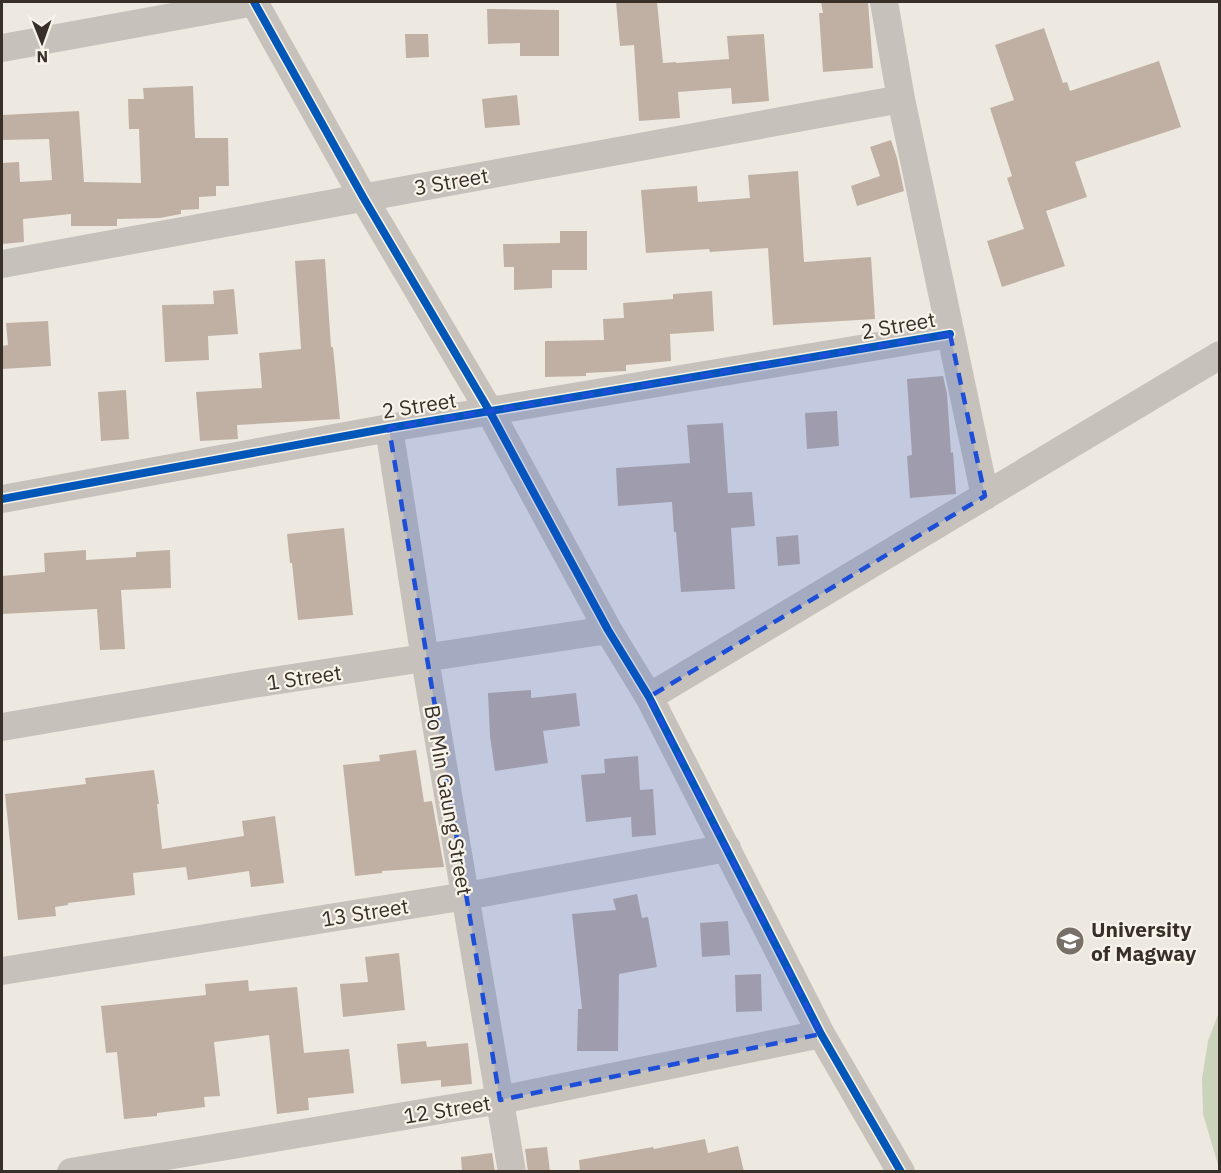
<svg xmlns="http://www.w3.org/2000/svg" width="1221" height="1173" font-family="'IBM Plex Sans',sans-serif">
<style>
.green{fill:#cbd3bb}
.building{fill:#c0b0a3}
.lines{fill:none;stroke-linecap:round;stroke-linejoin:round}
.street{stroke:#c6c1ba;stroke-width:28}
.cycleway-casing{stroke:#f9f4e9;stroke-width:11}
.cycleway{stroke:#0057b8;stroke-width:8}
.marked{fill:#1d4ed8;fill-opacity:0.2;stroke:#1d4ed8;stroke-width:4.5;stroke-dasharray:12 8;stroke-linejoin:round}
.labels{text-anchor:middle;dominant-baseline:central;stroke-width:4.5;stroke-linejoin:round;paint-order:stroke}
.street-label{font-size:21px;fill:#372f28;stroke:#f9f4e9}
.poi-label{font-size:21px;font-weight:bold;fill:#372f28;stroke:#f9f4e9;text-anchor:start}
</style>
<rect width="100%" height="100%" fill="#ede9e1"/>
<path class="green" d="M1219,1012H1220L1219,1168L1203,1114L1202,1079L1208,1041Z"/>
<path class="building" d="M616,2H657L663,63L676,62V63L729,59L727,36L764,34L769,101L732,104L731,88L678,92L680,118L639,121L634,45L620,46Z
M821,2H868L873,68L823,72L819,13H823Z
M487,9L559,10V56H520V43L488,44Z
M1044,28L1063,83L1067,82L1070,91L1159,61L1181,127L1075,162L1087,197L1046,211L1065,266L1002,287L987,241L1024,229L1007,178L1012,176L990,108L1014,100L995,45Z
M405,34H428L429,57L406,58Z
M193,86L195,138H228L229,186H216V196L199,197V209L181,210V214L160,218L117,219V226H71V214L23,219L24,242L2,244V163L19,162L20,182L52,180L49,139L2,140V115L79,111L84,182L141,183L139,129H129L128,99H144L143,88Z
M517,95L520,125L485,128L482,99Z
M891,140L897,158L904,191L857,206L851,186L880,176L870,147Z
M798,171L804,262L871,257L875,319L773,325L768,248L710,252L709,249L646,253L641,190L697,186L698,202L750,198L748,175Z
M560,231H587V270H552V288L514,290V267H504L503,244L560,243Z
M325,259L331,347H333L340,419L237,425L238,439L200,441L196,392L262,388L259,353L301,349L295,261Z
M234,289L238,334L208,336L209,360L165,362L162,305L214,304L213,291Z
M712,291L714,331L670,334L671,361L626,365V371L586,373V376L545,377V341L604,340L603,319L624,318L623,303L673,299V294Z
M48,321L51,366L2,369V346L8,345L6,323Z
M943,376L947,394L951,453L953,452L956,494L910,498L907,456L912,455L907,379Z
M126,390L129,439L101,441L98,392Z
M837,411L839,446L807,449L805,413Z
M723,423L728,493L752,492L755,526L731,528L735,589L681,592L676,532H674L672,502L618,506L616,468L690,463L687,425Z
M344,528L353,615L298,620L292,563H290L287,534Z
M798,535L800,564L778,566L776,537Z
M86,550V560L136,557V552L170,550L171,588L121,590L125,649L100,650L97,609L2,614V576L45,572L44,553Z
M531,690V698L576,693L580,726L543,731L548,763L495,771L490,736L488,693Z
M416,750L424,802L432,801L444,867L382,871V873L355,876L343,765L380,761L379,755Z
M638,756L640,790L653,789L656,835L632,837L631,817L586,822L581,775L605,773L604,759Z
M154,770L159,804H157L162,849L244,836L242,821L275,816L284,883L251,887L249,871L188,880L186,867L133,873L135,895L68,903V905L55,907L56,916L18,920L5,794L86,784L85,778Z
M637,894L642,918L648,917L657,967L619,974L618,1051H577L578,1009H582L572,914L616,910L613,899Z
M728,921L730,955L702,957L700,923Z
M399,953L405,1010L343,1017L340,984L368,982L365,957Z
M761,974L762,1011L736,1012L735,975Z
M248,980L249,991L297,987L304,1053L349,1049L354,1093L308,1098L309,1110L277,1114L269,1035L214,1042L220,1096L204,1097L205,1107L157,1113V1116L124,1119L117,1052L106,1053L101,1006L206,995L205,984Z
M426,1041L427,1047L468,1043L472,1084L441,1087V1080L401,1084L397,1044Z
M705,1139L708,1153L738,1146L744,1172H580L579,1160L653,1147L654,1149Z
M547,1147L550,1172H528L525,1149Z
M492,1153L495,1172H462L461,1157Z"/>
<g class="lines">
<path class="street" d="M254,2L363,197L490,412L608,630L649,697L821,1034L901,1172
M884,2L901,99L985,496
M2,48L255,2
M2,264L901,99
M389,428L425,659L512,1172
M2,499L389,428L950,334
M649,697L1220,355
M2,727L253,684L608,630
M2,971L466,896L727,848
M71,1172L500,1100L821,1034"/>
<g class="cycleway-casing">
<path id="cycleway" d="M254,2L363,197L490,412L608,630L649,697L821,1034L901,1172
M2,499L389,428L950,334"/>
</g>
<use href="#cycleway" class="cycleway"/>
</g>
<path class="marked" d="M950,334L985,496L649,697L821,1034L500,1100L389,428Z"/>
<defs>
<g id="university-disc" transform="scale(1.5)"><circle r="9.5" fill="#777069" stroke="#f9f4e9"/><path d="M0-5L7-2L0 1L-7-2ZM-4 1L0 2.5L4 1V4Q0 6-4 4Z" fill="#fff"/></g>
</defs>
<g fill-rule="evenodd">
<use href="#university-disc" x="1070" y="941"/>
</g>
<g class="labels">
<g class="street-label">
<text transform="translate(451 181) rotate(-10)">3 Street</text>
<text transform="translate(898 325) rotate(-10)">2 Street</text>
<text transform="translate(419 405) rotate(-9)">2 Street</text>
<text transform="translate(304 677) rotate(-8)">1 Street</text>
<text transform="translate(449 800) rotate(80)">Bo Min Gaung Street</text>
<text transform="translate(365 912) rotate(-9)">13 Street</text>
<text transform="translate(447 1109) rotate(-9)">12 Street</text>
</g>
<g class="poi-label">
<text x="1091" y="929">University<tspan x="1091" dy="24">of Magway</tspan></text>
</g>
</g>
<rect width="1221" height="1173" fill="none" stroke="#372f28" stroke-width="6"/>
<g transform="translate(42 42) rotate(179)" stroke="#f9f4e9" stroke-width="4.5" paint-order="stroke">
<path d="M0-4.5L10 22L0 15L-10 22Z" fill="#372f28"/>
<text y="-9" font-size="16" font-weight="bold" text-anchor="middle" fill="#372f28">N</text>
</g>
</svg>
